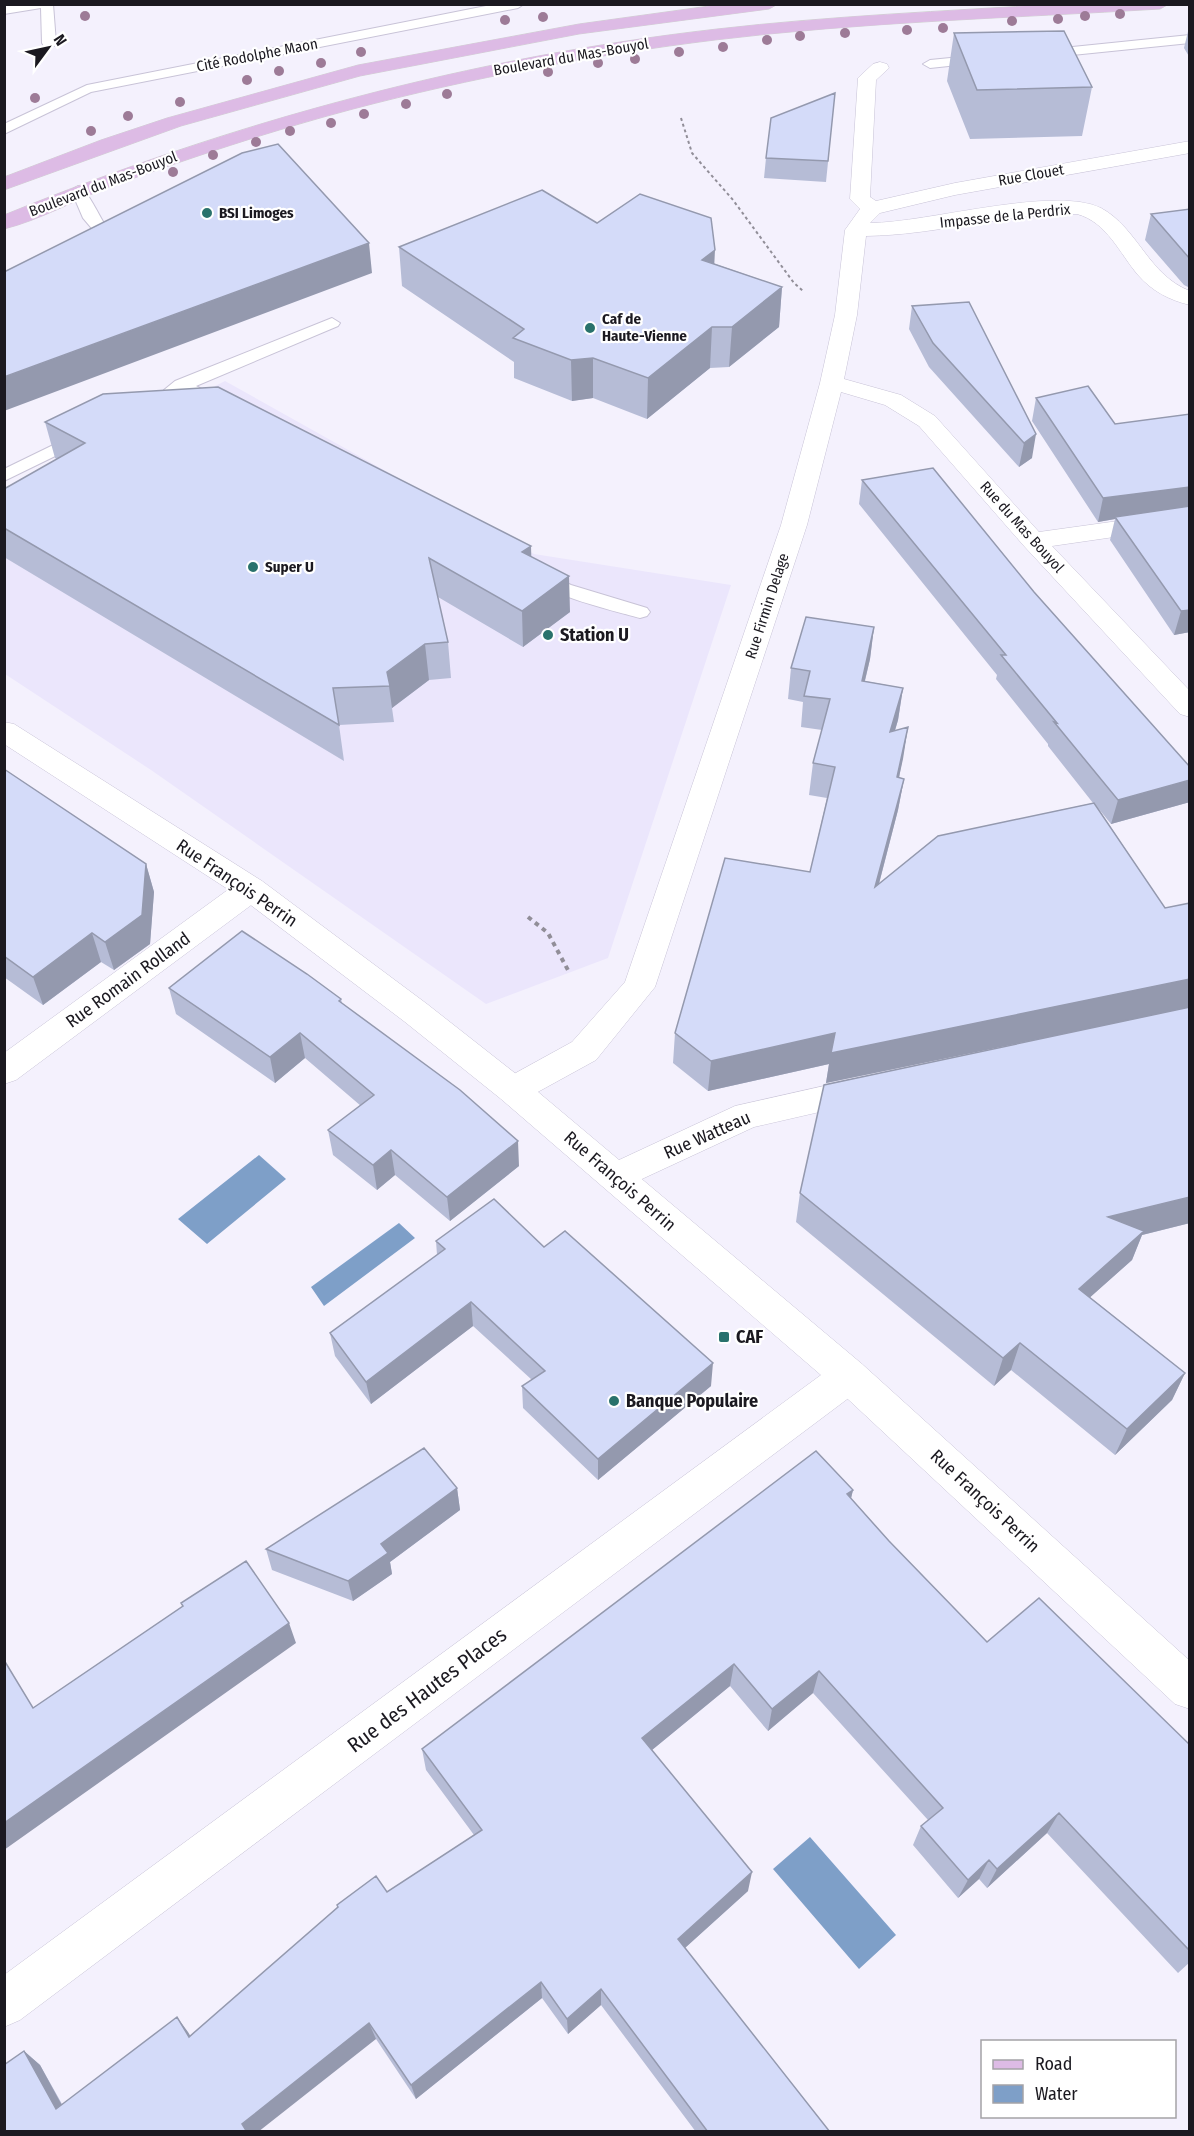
<svg xmlns="http://www.w3.org/2000/svg" width="1194" height="2136" font-family="'Fira Sans Condensed',sans-serif">
<style>
.built{fill:#ebe6fc}
.water{fill:#7e9fc8}
.lines{fill:none;stroke-linecap:round;stroke-linejoin:round}
.service-casing{stroke:#c8c3d7;stroke-width:2}
.minor-casing{stroke:#c8c3d7;stroke-width:1}
.secondary-casing{stroke:#c8c3d7;stroke-width:1}
.primary-casing{stroke:#d1d1d2;stroke-width:1}
.path-far1{stroke:#918e98;stroke-width:2;stroke-dasharray:3 3;stroke-linecap:butt}
.path{stroke:#918e98;stroke-width:4;stroke-dasharray:4.5 4.5;stroke-linecap:butt}
.service{fill:#fff;fill-rule:evenodd}
.minor{fill:#fff;fill-rule:evenodd}
.secondary{fill:#fff;fill-rule:evenodd}
.primary{fill:#ddbbe5;fill-rule:evenodd}
.tree{fill:#9d7b97}
.wall{fill:#b6bcd6}
.shaded-wall{fill:#9499ae}
.building{fill:#d4dbf9;stroke:#9499ae;stroke-width:1.5}
.poi-dot{fill:#29726c;stroke:#fff;stroke-width:2}
.labels{text-anchor:middle;dominant-baseline:central;stroke-width:4.5;stroke-linejoin:round;paint-order:stroke}
.far-street-label{font-size:15px;fill:#1b1920;stroke:#fff}
.far-poi-label{font-size:15px;font-weight:bold;fill:#1b1920;stroke:#fff;text-anchor:start}
.poi-label{font-size:18px;font-weight:bold;fill:#1b1920;stroke:#fff;text-anchor:start}
.street-label{font-size:18px;fill:#1b1920;stroke:#fff}
.near-street-label{font-size:21px;fill:#1b1920;stroke:#fff}
</style>
<rect width="100%" height="100%" fill="#f4f1fd"/>
<path class="built" d="M225,381L534,554L731,585L608,958L486,1004L151,770L5,674V494Z"/>
<path class="water" d="M259,1155L286,1179L207,1244L178,1219Z
M399,1223L415,1238L324,1306L311,1287Z
M810,1837L896,1935L859,1969L773,1869Z"/>
<g class="lines">
<g class="service-casing">
<path id="service" d="M14,4H53L56,43L54,46H44L42,43L41,8L4,14V6Z
M496,4H524L518,8L91,92L4,134V124L87,85Z
M1190,35V43L1043,58L1036,54L1043,50Z
M981,55L988,59L986,62L930,68L923,64L930,60Z
M78,186C87,188 100,218 107,228L104,231H94L83,218L71,190Z
M332,318L340,323L338,326L196,386L222,400L225,404L222,408H210L182,392L172,395L166,394L164,390L175,381Z
M82,431L88,432L91,436L88,440L4,481V469Z
M541,571L571,585L647,608L650,612L647,616L640,618C618,612 543,594 532,577L534,573Z"/>
</g>
<g class="minor-casing">
<path id="minor" d="M880,62L887,64L889,68L876,80L870,197L876,201L955,183L1190,141V153L955,195L880,213L870,223C927,223 1054,185 1101,208C1138,228 1148,275 1190,291V305C1169,300 1152,291 1138,275C1120,254 1107,222 1077,214C1005,213 937,235 866,236L857,315L844,379L901,395L935,416L1039,532L1190,511V526L1052,546L1190,691V717L1180,714L1024,546L919,426L885,405L841,392L807,525L655,987L596,1060L525,1099L513,1103L501,1099L496,1090L501,1081L572,1042L625,982L781,525L820,383L835,315L845,230L860,209L850,199L858,78L873,64Z
M251,878L262,881L266,889L262,897L16,1080L4,1084V1053L240,881Z
M864,1077L876,1081L881,1090L876,1099L754,1127L616,1191L604,1187L599,1177L604,1167L735,1106Z
M849,1360L862,1364L868,1376L862,1388L20,2020L4,2027V1975L836,1364Z"/>
</g>
<g class="secondary-casing">
<path id="secondary" d="M4,722L14,724L262,881L427,1004L525,1081L862,1364L1190,1661V1709L1175,1704L836,1388L501,1099L405,1022L240,897L4,744Z"/>
</g>
<g class="primary-casing">
<path id="primary" d="M724,4H778L769,9L579,34L360,76L181,126L4,190V177L101,140L167,118L358,65L579,24Z
M1058,4H1169L1160,9C1012,18 862,22 715,40C593,55 471,78 353,109C270,131 190,158 109,187C75,200 40,220 4,229V215C232,122 472,57 717,29C830,16 945,11 1058,4Z"/>
</g>
<path class="path-far1" d="M681,118L692,153L733,200L794,283L803,291"/>
<path class="path" d="M528,917L548,933L569,972"/>
<use href="#service" class="service"/>
<use href="#minor" class="minor"/>
<use href="#secondary" class="secondary"/>
<use href="#primary" class="primary"/>
</g>
<g class="tree">
<circle cx="1120" cy="14" r="5"/>
<circle cx="85" cy="16" r="5"/>
<circle cx="1085" cy="16" r="5"/>
<circle cx="543" cy="17" r="5"/>
<circle cx="1058" cy="19" r="5"/>
<circle cx="505" cy="20" r="5"/>
<circle cx="1012" cy="21" r="5"/>
<circle cx="943" cy="28" r="5"/>
<circle cx="907" cy="30" r="5"/>
<circle cx="845" cy="33" r="5"/>
<circle cx="800" cy="36" r="5"/>
<circle cx="767" cy="40" r="5"/>
<circle cx="723" cy="47" r="5"/>
<circle cx="361" cy="52" r="5"/>
<circle cx="679" cy="52" r="5"/>
<circle cx="635" cy="59" r="5"/>
<circle cx="321" cy="63" r="5"/>
<circle cx="598" cy="63" r="5"/>
<circle cx="279" cy="71" r="5"/>
<circle cx="548" cy="72" r="5"/>
<circle cx="247" cy="80" r="5"/>
<circle cx="447" cy="94" r="5"/>
<circle cx="35" cy="98" r="5"/>
<circle cx="180" cy="102" r="5"/>
<circle cx="406" cy="104" r="5"/>
<circle cx="364" cy="114" r="5"/>
<circle cx="128" cy="116" r="5"/>
<circle cx="331" cy="123" r="5"/>
<circle cx="91" cy="131" r="5"/>
<circle cx="290" cy="131" r="5"/>
<circle cx="256" cy="142" r="5"/>
<circle cx="213" cy="155" r="5"/>
<circle cx="173" cy="172" r="5"/>
</g>
<path class="wall" d="M1190,23V58L1184,48Z
M954,33L1092,87L1082,136L970,139L947,81Z
M835,93L826,182L764,178L766,158Z
M1190,209V288L1184,285L1145,240L1151,214Z
M597,223L782,287L779,327L729,367L710,368L647,419L593,398L572,401L514,378V362L402,286L399,247Z
M969,302L1032,458L1019,467L929,367L909,329L912,306Z
M1036,398L1115,424L1190,414V632L1174,635L1110,540L1115,519L1098,522L1032,421Z
M45,422L531,557L570,612L523,647L438,597L448,642L451,678L429,680L392,708L394,722L339,725L344,761L4,557V489L57,459L55,458Z
M933,468L1034,592L1190,767V802L1111,824L1098,808L1165,908L1190,903V1223L1142,1235L1132,1260L1090,1297L1185,1373L1172,1400L1115,1455L1011,1370L994,1386L796,1222L800,1193L824,1085L1143,1017L826,1083L829,1064L708,1091L673,1063L675,1033L725,858L810,872L827,798L809,795L813,763L822,730L801,727L803,702L788,699L791,668L806,617L874,627L870,659L865,681L903,688L898,720L895,731L908,727L899,778L904,779L898,810L879,884L938,836L1093,803L1048,746V744L996,679L997,675L859,504L862,480Z
M4,769L146,864L154,892L150,944L114,970L101,962L43,1005L4,977Z
M169,988L341,999L342,1003L519,1166L450,1221L395,1175L377,1190L333,1155L328,1130L361,1106L305,1058L275,1083L176,1014Z
M436,1241L544,1247L711,1386L598,1480L523,1408L522,1386L532,1380L473,1326L371,1404L335,1356L330,1333L437,1255Z
M457,1488L460,1510L390,1562L392,1574L353,1601L272,1570L266,1549Z
M853,1490L851,1498L889,1541L987,1642L1190,1745V1962L1178,1973L1047,1833L987,1888L979,1879L958,1898L913,1845L921,1826L928,1820L813,1693L768,1731L730,1686L652,1750L748,1891L685,1948L830,2132H696L601,2005L568,2034L542,1998L416,2099L376,2039L4,2132L24,2051L40,2065L62,2104L190,2036L387,1892L474,1835L426,1770L422,1749Z"/>
<path class="shaded-wall" d="M369,243L372,273L4,411V377Z
M715,250L713,290L702,260Z
M782,287L779,327L729,367L732,327Z
M712,327L710,368L647,419L648,378Z
M593,358V398L572,401L571,360Z
M1036,434L1032,458L1019,467L1024,443Z
M1190,487V510L1115,517V519L1098,522L1103,498Z
M531,546L532,582L522,552Z
M569,576L570,612L523,647L522,611Z
M1190,610V632L1174,635L1181,611Z
M874,627L870,659L857,713L862,681Z
M425,644L429,680L392,708L387,672Z
M903,688L898,720L885,763L890,732Z
M908,727L903,759L892,809L897,777Z
M904,779L898,810L870,918L875,887Z
M1190,780V802L1111,824L1118,800Z
M146,864L154,892L150,944L114,970L105,942Z
M92,933L101,962L43,1005L33,977Z
M1190,979V1008L826,1083L829,1064L708,1091L711,1061L835,1033Z
M300,1033L305,1058L275,1083L270,1057Z
M518,1141L519,1166L450,1221L447,1197Z
M391,1150L395,1175L377,1190L373,1165Z
M1190,1197V1223L1142,1235L1132,1260L1068,1317L1079,1289L1108,1217Z
M471,1302L473,1326L371,1404L366,1382Z
M1020,1343L1011,1370L994,1386L1003,1358Z
M713,1363L711,1386L598,1480V1459Z
M1185,1373L1172,1400L1115,1455L1127,1429Z
M457,1488L460,1510L390,1562L392,1574L353,1601L348,1581L381,1544Z
M853,1490L847,1515V1494Z
M289,1623L296,1643L4,1850V1823Z
M734,1664L730,1686L641,1759L642,1738Z
M819,1671L813,1693L768,1731L772,1709Z
M1059,1813L1047,1833L987,1888L997,1869Z
M989,1860L979,1879L958,1898L968,1880Z
M752,1872L748,1891L676,1956L678,1939Z
M541,1982L542,1998L416,2099L411,2085Z
M601,1989V2005L568,2034L567,2019Z
M177,2017L188,2032L200,2052L189,2037Z
M369,2023L376,2039L258,2132H247L242,2124Z
M24,2051L40,2065L71,2122L56,2109Z"/>
<path class="building" d="M1064,31L1092,87L977,90L954,33Z
M835,93L828,161L766,158L771,118Z
M278,144L369,243L4,377V272L242,153Z
M542,190L597,223L640,194L711,218L715,250L702,260L782,287L732,327H712L648,378L593,358L571,360L513,338L524,329L399,247Z
M1190,209V259L1151,214Z
M969,302L1036,434L1024,443L933,343L912,306Z
M1088,386L1115,424L1190,414V487L1103,498L1036,398Z
M218,387L531,546L522,552L569,576L522,611L429,558L448,642L425,644L387,672L390,686L333,688L339,725L4,528V489L85,443L45,422L103,394Z
M933,468L1034,592L1190,767V780L1118,800L1054,722L1057,723L1001,655H1006L862,480Z
M1190,506V610L1181,611L1115,517Z
M806,617L874,627L862,681L903,688L890,732L908,727L897,777L904,779L875,887L938,836L1094,803L1165,908L1190,903V979L831,1053L835,1033L711,1061L675,1033L725,858L810,872L835,767L813,763L830,699L804,696L810,671L791,668Z
M4,769L146,864L142,915L105,942L92,933L33,977L4,956Z
M242,931L307,974L341,999L339,1001L460,1090L518,1141L447,1197L391,1150L373,1165L328,1130L374,1095L300,1033L270,1057L169,988Z
M1190,1007V1197L1108,1217L1144,1231L1079,1289L1185,1373L1127,1429L1020,1343L1003,1358L800,1193L824,1085Z
M494,1199L544,1247L565,1231L713,1363L598,1459L522,1386L545,1371L471,1302L366,1382L330,1333L445,1249L436,1241Z
M424,1448L457,1488L381,1544L388,1553L348,1581L266,1549Z
M816,1451L853,1490L847,1494L889,1541L987,1642L1039,1598L1190,1745V1951L1059,1813L997,1869L989,1860L968,1880L921,1826L943,1808L819,1671L772,1709L734,1664L642,1738L752,1872L678,1939L830,2132H708L601,1989L567,2019L541,1982L411,2085L369,2023L242,2124L247,2132H4V2065L24,2051L56,2109L177,2017L189,2037L338,1907L337,1905L376,1876L387,1892L482,1830L422,1749Z
M246,1561L289,1623L4,1823V1660L33,1708L183,1606L181,1603Z"/>
<g class="poi-dot">
<circle cx="207" cy="213" r="6"/>
<circle cx="590" cy="328" r="6"/>
<circle cx="253" cy="567" r="6"/>
<circle cx="548" cy="635" r="6"/>
<rect x="718" y="1331" width="12" height="12" rx="3"/>
<circle cx="614" cy="1401" r="6"/>
</g>
<g class="labels">
<g class="far-street-label">
<text transform="translate(257 55) rotate(-11)">Cité Rodolphe Maon</text>
<text transform="translate(571 57) rotate(-10)">Boulevard du Mas-Bouyol</text>
<text transform="translate(1031 175) rotate(-10)">Rue Clouet</text>
<text transform="translate(103 184) rotate(-21)">Boulevard du Mas-Bouyol</text>
<text transform="translate(1005 216) rotate(-6)">Impasse de la Perdrix</text>
<text transform="translate(1022 527) rotate(48)">Rue du Mas Bouyol</text>
<text transform="translate(767 606) rotate(-72)">Rue Firmin Delage</text>
</g>
<g class="far-poi-label">
<text x="219" y="213">BSI Limoges</text>
<text x="602" y="319">Caf de<tspan x="602" dy="17">Haute-Vienne</tspan></text>
<text x="265" y="567">Super U</text>
</g>
<g class="poi-label">
<text x="560" y="635">Station U</text>
<text x="736" y="1337">CAF</text>
<text x="626" y="1401">Banque Populaire</text>
</g>
<g class="street-label">
<text transform="translate(237 883) rotate(34)">Rue François Perrin</text>
<text transform="translate(128 980) rotate(-36)">Rue Romain Rolland</text>
<text transform="translate(707 1135) rotate(-24)">Rue Watteau</text>
<text transform="translate(620 1181) rotate(41)">Rue François Perrin</text>
<text transform="translate(985 1501) rotate(43)">Rue François Perrin</text>
</g>
<g class="near-street-label">
<text transform="translate(427 1690) rotate(-37)">Rue des Hautes Places</text>
</g>
</g>
<rect width="1194" height="2136" fill="none" stroke="#1b1920" stroke-width="12"/>
<rect x="981" y="2040" width="195" height="78" fill="#ffffff" stroke="#a4a3a6" stroke-width="1.5"/>
<rect x="993" y="2060" width="30" height="9" fill="#ddbbe5" stroke="#a4a3a6" stroke-width="1.5"/>
<text x="1035" y="2070" font-size="18" fill="#1b1920">Road</text>
<rect x="993" y="2085" width="30" height="18" fill="#7e9fc8" stroke="#a4a3a6" stroke-width="1.5"/>
<text x="1035" y="2100" font-size="18" fill="#1b1920">Water</text>
<g transform="translate(48 48) rotate(57)" stroke="#ffffff" stroke-width="4.5" paint-order="stroke">
<path d="M0-4.5L10 22L0 15L-10 22Z" fill="#1b1920"/>
<text y="-9" font-size="16" font-weight="bold" text-anchor="middle" fill="#1b1920">N</text>
</g>
</svg>
